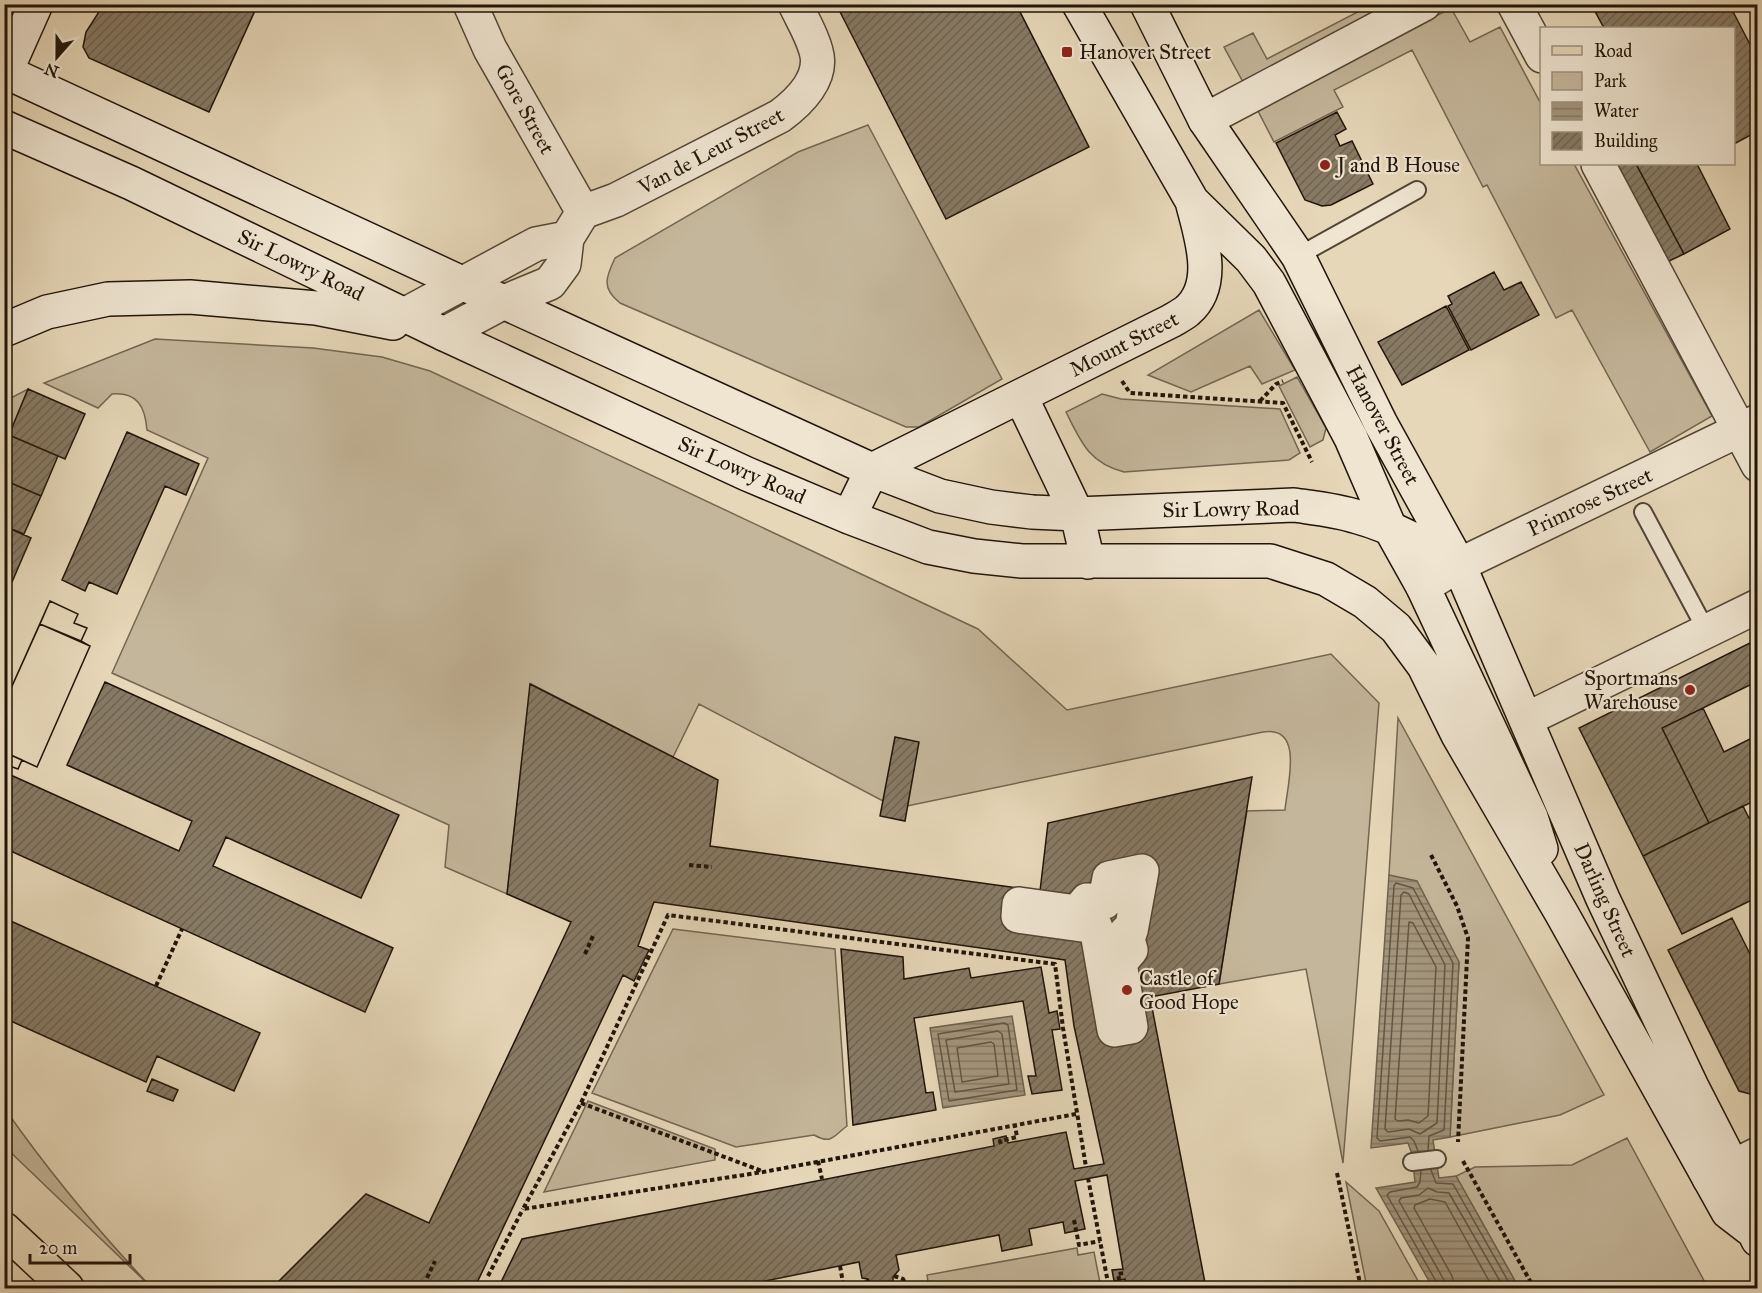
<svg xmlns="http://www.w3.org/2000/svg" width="1762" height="1293" font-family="'IM FELL Great Primer',serif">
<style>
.green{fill:#c4b69a;stroke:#726652;stroke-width:1.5}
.water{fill:url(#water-rules);stroke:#6f624e;stroke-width:1.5}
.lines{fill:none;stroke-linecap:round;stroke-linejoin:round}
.shore{stroke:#625542;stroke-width:1.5}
.building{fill:url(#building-hatch);stroke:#201509;stroke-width:1.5;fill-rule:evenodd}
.lane-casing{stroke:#524635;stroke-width:20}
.street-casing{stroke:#524635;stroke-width:36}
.secondary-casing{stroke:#201509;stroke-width:36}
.primary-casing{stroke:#201509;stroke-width:36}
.path{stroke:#201509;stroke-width:4;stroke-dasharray:4.5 3;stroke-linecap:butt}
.lane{stroke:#efe5d1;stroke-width:16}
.street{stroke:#efe5d1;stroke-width:33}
.secondary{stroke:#efe5d1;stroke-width:33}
.primary{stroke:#e6d7b8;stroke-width:33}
.poi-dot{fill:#8f2418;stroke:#efe5d1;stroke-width:2}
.labels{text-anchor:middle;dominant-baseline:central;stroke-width:4.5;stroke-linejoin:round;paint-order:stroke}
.poi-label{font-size:21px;fill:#201509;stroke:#efe5d1;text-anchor:start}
.street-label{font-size:21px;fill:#201509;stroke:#efe5d1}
</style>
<defs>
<pattern id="water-rules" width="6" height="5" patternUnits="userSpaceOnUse" patternTransform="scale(1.5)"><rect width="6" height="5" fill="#a3957c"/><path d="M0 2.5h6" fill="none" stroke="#847864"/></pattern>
<pattern id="building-hatch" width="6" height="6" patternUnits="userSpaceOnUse" patternTransform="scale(1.5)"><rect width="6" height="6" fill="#877a64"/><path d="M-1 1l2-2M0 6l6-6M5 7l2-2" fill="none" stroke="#6e6351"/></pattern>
</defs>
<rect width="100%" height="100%" fill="#e6d7b8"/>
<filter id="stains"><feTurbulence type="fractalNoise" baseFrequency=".00333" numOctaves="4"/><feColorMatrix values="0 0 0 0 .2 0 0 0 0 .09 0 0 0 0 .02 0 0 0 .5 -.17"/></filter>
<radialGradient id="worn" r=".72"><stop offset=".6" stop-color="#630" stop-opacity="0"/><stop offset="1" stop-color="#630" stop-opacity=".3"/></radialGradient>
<path class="green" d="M1371,5H1394L1243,82L1224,47L1253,33L1267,59Z
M1451,8L1470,42L1500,27L1541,104L1542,164H1574L1712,416L1650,452L1572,310L1556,318L1487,185L1483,187L1412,50L1334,90L1343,107L1274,142L1258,111Z
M868,125L1002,379L919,427H906L620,303C601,288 606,277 615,258L798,152Z
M1259,310L1295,370L1262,384L1250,366L1191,392L1148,375Z
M155,339L313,348L382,357L430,371L978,629L1067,710L1331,654L1379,703L1343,1163L1306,969L1219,984L1247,811L1285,810C1287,786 1305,725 1263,732L907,806L883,801L699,704L673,757L531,684L507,894L445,867L449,825L112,673L208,458L147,430C145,406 137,392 112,394L98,408L44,383Z
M1297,377L1326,428L1323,440L1310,447L1279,386Z
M28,389L5,445V401Z
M1102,394L1121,399L1280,409L1300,453L1289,460L1124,472C1089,463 1081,442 1066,412Z
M1398,718L1604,1095L1560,1115L1450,1137L1459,962L1389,875Z
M673,929L835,949L847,1126C833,1136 832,1145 814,1135L736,1147L592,1093Z
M588,1101L715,1149V1160L544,1192Z
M5,1109C49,1172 99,1232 152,1288L5,1147Z
M1627,1138L1708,1288H1519L1456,1176L1475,1167L1572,1165Z
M1346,1182L1379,1211L1422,1288H1367Z
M1077,1248L1078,1255L1094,1252L1101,1288H929L927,1275Z"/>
<path class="water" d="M1389,875L1417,881L1459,962L1450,1137L1433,1140L1439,1178L1456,1176L1519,1288H1433L1376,1188L1415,1182L1412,1154L1408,1143L1371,1148Z
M1012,1016L1025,1095L943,1108L930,1028Z"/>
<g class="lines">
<path class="shore" d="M1404,892L1409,894L1445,965L1437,1123L1420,1134L1409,1129L1388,1132L1385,1129L1401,895Z
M1409,922L1413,923L1436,967L1428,1116L1419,1123L1408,1120L1398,1121L1395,1119Z
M1004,1023L1008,1025L1017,1090L949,1101L938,1034Z
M998,1031L1002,1034L1009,1084L955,1092L946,1040Z
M991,1042L994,1044L998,1076L962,1082L957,1048Z
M1418,1151L1414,1141L1410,1137L1380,1141L1377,1138L1394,886L1396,883L1413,888L1453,963L1444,1130L1429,1136L1428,1150
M1431,1170L1436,1183L1453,1184L1512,1288
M1421,1171L1420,1182L1417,1187L1390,1192L1387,1195L1437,1283L1438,1288
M1446,1288L1444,1280L1399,1201L1401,1198L1419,1195L1428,1188L1437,1192L1449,1193L1504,1288
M1455,1288L1452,1276L1414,1208L1415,1205L1430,1199L1445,1202L1493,1288"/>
</g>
<path class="building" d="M104,4H258L209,112L89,58L83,47L86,32Z
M836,4H1016L1089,147L946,219Z
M1591,4H1729L1755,54L1758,52V131L1734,144V28H1604Z
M1337,112L1346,129L1335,135L1340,146L1352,141L1373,184L1331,205L1322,206L1305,200L1276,143Z
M1615,164H1636L1684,254L1667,262Z
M1636,164H1697L1730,229L1684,254Z
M1494,272L1504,290L1521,282L1539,315L1471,350L1448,306L1452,304L1448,296Z
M1446,306L1469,350L1402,385L1378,342Z
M28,389L85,414L65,459L9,435Z
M127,432L199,464L186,495L165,486L117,594L89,582L85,591L62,580Z
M9,435L58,456L41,496L4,480V445Z
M4,480L41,496L24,534L4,526Z
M4,526L31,538L12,582L4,579Z
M50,601L78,614L74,623L87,628L81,641L40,624Z
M50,601L78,614L74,623L87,628L81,641L90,646L37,767L22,760L18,769L4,764V704Z
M40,624L90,646L37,767L4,752V704Z
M1758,639V681L1662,728L1709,823L1643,856L1579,728Z
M105,682L399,815L361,898L226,837L213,866L393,948L365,1012L4,848V772L179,851L192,821L67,765Z
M530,684L718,780L710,846L1040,891L1048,823L1252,777L1219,984L1150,997L1206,1288H1127L1125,1279L1114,1281L1112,1270L1123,1269L1107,1175L1075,1181L1085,1229L1065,1233L1063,1222L1029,1229L1032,1245L1002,1251L999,1235L896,1255L899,1270L893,1277V1283L880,1288L873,1287L868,1279L862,1278L859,1262L765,1281L766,1286L754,1288L753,1283L725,1288H272L366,1194L429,1223L571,922L507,894ZM654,902L1065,960L1074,1026L1104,1164L1074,1169L1066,1132L1008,1143L1006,1136L993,1139L994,1146L522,1239L501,1282L475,1287L623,975L634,981L649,950L638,946Z
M1703,708L1724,752L1758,735V799L1709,823L1662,728Z
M895,737L919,742L905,821L880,816Z
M4,752L22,760L18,769L4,764Z
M1743,806L1749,818L1758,814V897L1682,934L1643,856Z
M4,918L260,1033L234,1091L157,1056L146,1082L4,1018Z
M1732,918L1758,970V1016L1756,1017L1758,1020V1093L1754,1095L1739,1091L1668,950Z
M841,949L903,957L904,979L969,968L971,978L1041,967L1049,1013L1057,1011L1060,1029L1052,1030L1062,1090L1032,1094L1028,1076H1036L1023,1001L914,1018L926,1093L933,1092L936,1110L853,1125Z
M152,1079L178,1090L173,1101L147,1091Z"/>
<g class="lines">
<g class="lane-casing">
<path id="lane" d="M1298,256L1417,190
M1643,512L1706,630
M1412,1162L1437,1159"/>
</g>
<g class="street-casing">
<path id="street" d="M470,4L490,49L583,212
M1514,4L1542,56
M1205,120L1424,4
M1598,164L1758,465
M404,315L536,244L567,238
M444,334L504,302L550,283L564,264L567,238L583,212L616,200L780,116C799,102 824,78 816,51C812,35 802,19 795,4
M1423,587L1459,565L1758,421
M1527,719L1758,606
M1142,871L1131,931L1126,932L1131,950L1120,963L1131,1027L1114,1030L1096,927L1018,916L1019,904L1077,912L1087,900L1105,902L1109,878Z
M1709,1178L1758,1154"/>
</g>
<g class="secondary-casing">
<path id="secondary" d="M1079,4L1192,201L1251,259L1269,283L1351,438L1390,528L1423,587L1531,817L1541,849
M1147,4L1205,120L1298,256L1381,424L1459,565L1603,899L1692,1087L1750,1200L1754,1232L1758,1240
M4,71L464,284L872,470L940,496L991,507L1032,512L1077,514L1294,505C1315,508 1337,510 1358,517C1394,527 1426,546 1459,565
M4,76L36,4
M4,127L131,183L444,334L747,474L849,517L928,547L974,556L1022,561H1270L1326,579L1365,602L1396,628L1424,666L1458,735L1562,914L1728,1212L1754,1232
M4,330L47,312L108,299L190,297L316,308L393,323
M1021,397L1077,514L1088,562
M849,517L872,470L1171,321C1176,318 1182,315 1187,311C1219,284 1200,234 1192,201"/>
</g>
<g class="primary-casing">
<path id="primary" d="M4,1229L67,1288"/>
</g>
<path class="path" d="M1122,381L1130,393L1283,403L1312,462
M1260,401L1276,384L1283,381
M1431,855L1457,906L1468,938L1458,1142
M689,865L712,867
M585,954L593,936
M156,986L182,929
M581,1103L762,1171
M1076,1114L763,1172L523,1209L581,1103L668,915L1055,964L1063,1028L1086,1167
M1001,1144L1000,1141L1017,1137L1015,1126
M818,1161L822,1179
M1463,1161L1534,1288
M1337,1173L1361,1288
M1088,1178L1109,1288
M1074,1220L1079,1245L1100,1241
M840,1266L844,1288
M488,1276L523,1209
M894,1276L903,1279L908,1288
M427,1278L435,1261
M759,1282L760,1288
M805,1288L843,1282
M861,1288L863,1284L869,1280
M1121,1288L1118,1274L1124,1273"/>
<use href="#lane" class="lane"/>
<use href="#street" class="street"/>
<use href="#secondary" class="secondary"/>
<use href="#primary" class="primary"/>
</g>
<g class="poi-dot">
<rect x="1061" y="46" width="12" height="12" rx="3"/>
<circle cx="1325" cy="165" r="6"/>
<circle cx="1690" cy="690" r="6"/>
<circle cx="1127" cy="990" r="6"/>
</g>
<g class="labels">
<g class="poi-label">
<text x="1079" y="52">Hanover Street</text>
<text x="1337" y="165">J and B House</text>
<text x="1678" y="678" text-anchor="end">Sportmans<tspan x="1678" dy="24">Warehouse</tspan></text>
<text x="1139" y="978">Castle of<tspan x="1139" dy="24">Good Hope</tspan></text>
</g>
<g class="street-label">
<text transform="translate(525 109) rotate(61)">Gore Street</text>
<text transform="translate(711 151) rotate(-28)">Van de Leur Street</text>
<text transform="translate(301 265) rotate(26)">Sir Lowry Road</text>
<text transform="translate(1124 344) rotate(-27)">Mount Street</text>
<text transform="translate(1383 425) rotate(62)">Hanover Street</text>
<text transform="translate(742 470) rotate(24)">Sir Lowry Road</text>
<text transform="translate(1590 502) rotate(-25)">Primrose Street</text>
<text transform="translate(1231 509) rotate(-1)">Sir Lowry Road</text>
<text transform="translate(1605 900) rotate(66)">Darling Street</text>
</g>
</g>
<rect width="1762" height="1293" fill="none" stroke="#e6d7b8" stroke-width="24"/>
<rect x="6" y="6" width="1750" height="1281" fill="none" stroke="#201509" stroke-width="3"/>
<rect x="12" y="12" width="1738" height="1269" fill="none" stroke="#201509" stroke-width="1.5"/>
<rect x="1540" y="27" width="195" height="138" fill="#efe5d1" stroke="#9c9281" stroke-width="1.5"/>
<rect x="1552" y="46" width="30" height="9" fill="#e6d7b8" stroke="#9c9281" stroke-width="1.5"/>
<text x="1594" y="57" font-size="18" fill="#201509">Road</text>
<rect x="1552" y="72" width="30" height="18" fill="#c4b69a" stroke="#9c9281" stroke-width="1.5"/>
<text x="1594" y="87" font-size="18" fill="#201509">Park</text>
<rect x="1552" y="102" width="30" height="18" fill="url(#water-rules)" stroke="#9c9281" stroke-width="1.5"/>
<text x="1594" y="117" font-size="18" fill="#201509">Water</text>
<rect x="1552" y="132" width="30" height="18" fill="url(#building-hatch)" stroke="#9c9281" stroke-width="1.5"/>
<text x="1594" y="147" font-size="18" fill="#201509">Building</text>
<g transform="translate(57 57) rotate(201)" stroke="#efe5d1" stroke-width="4.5" paint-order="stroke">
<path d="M0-4.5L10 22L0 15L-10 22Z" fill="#201509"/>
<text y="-9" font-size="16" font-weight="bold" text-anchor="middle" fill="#201509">N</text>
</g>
<path d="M30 1254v9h100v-9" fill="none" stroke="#201509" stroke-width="3"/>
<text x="39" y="1254" font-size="18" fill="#201509" stroke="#efe5d1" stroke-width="4.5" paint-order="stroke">20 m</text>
<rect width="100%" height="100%" filter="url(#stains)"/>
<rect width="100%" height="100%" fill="url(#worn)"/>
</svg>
